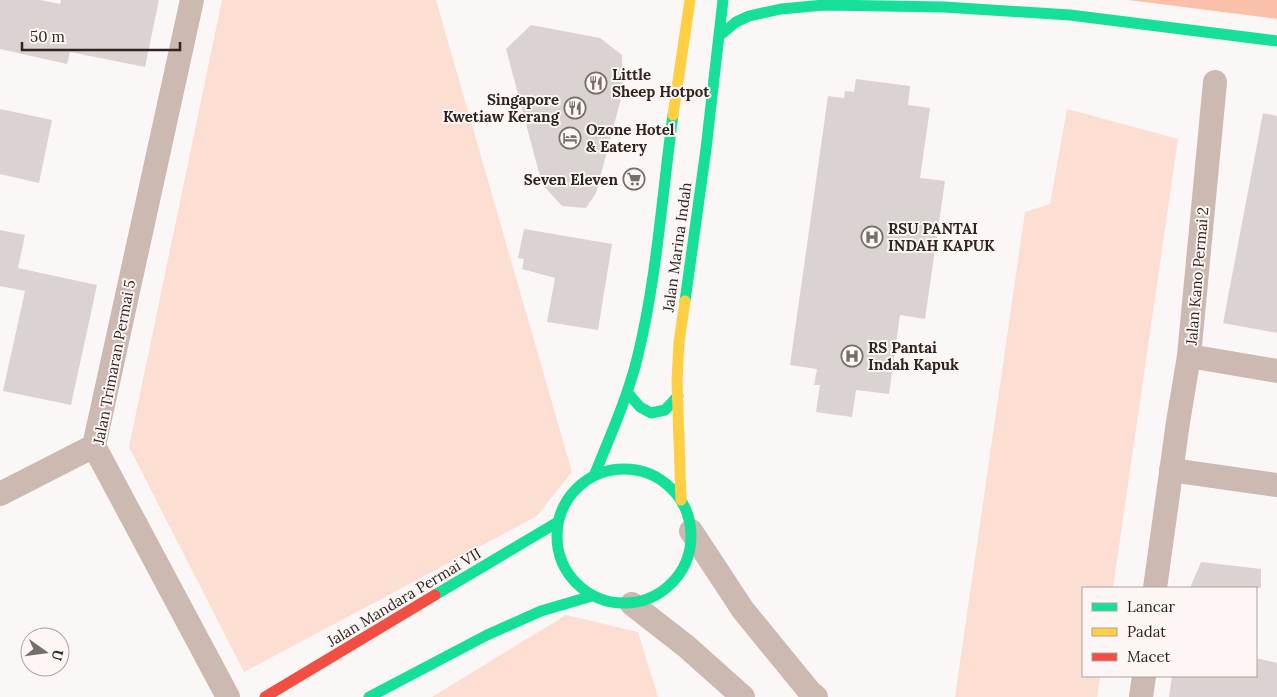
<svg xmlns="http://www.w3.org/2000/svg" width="1277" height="697" font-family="Lora,serif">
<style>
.green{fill:#fcded2}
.water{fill:#fbc0a9}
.building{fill:#dbd3d1}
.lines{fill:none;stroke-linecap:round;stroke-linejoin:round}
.street{stroke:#cbb9b2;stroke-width:24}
.fast{stroke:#16e098;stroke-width:11}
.slow{stroke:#ffcf43;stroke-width:11}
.jam{stroke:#f24e42;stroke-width:11}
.labels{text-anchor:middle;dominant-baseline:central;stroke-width:4;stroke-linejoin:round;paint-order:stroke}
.poi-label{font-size:15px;font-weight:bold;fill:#2f2420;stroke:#fdf6f4;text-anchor:start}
.street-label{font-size:15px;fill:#2f2420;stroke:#fdf6f4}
</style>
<rect width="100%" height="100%" fill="#fbf7f6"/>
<path class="green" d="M222,0H436L572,472L537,516L244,672L129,447Z
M1067,109L1178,139L1113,588H1083V676H1100L1097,697H955L1025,212L1050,204Z
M566,615L638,632L658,697H432Z"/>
<path class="water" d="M1128,0H1277V19Z"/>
<path class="building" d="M0,0H40L60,4L61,0H159L145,67L70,52L67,64L0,49Z
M531,25L600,38L622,55L623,91L596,193L586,208L562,206L542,184L506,49Z
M856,79L910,86L908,105L930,108L920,178L945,181L925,319L900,315L889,394L856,390L852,417L816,412L820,385H814L817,369L790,365L828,96L844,98L845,91L854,92Z
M0,109L52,120L39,183L0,174Z
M1263,113L1277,116V333L1223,323Z
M524,229L612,244L598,330L547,322L555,278L522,269L524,259L518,258Z
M0,230L25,235L18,268L97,285L71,405L3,391L25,291L0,286Z
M1201,562L1261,569V588H1190Z
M1256,658L1277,663V697H1169L1172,676H1256Z"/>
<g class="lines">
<path class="street" d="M192,0L94,446L228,697
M1189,356L1277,371
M1171,470L1277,485
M0,494L94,446
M691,531L743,610L810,692L816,697
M1155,588L1178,422L1189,356L1215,82
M632,604L687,647L743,697
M1141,697L1144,676"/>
<path class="fast" d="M719,36L736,22L749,16L781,9L824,5L944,7L1070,15L1277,41
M685,301L706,149L723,0
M627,392L640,407L651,413L665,410L678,396
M557 536a67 67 0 1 1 134 0a67 67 0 1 1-134 0Z
M594,476C610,436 628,397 638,355C657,277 662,195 673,115
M435,595L558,522
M369,697L487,635L541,611L592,596"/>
<path class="slow" d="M673,115L690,0
M681,500L677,381L679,342L685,301"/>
<path class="jam" d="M265,697L435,595"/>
</g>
<defs>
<g id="restaurant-ring" transform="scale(1.125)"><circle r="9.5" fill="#fdf6f4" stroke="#766e6b" stroke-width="1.5"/><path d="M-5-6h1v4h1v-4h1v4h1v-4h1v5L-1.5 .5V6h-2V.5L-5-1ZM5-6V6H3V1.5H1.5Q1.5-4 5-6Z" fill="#766e6b"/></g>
<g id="hotel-ring" transform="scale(1.125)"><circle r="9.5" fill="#fdf6f4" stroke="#766e6b" stroke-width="1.5"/><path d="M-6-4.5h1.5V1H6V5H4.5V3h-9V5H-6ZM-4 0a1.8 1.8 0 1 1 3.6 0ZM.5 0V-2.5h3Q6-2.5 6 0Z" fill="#766e6b"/></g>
<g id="supermarket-ring" transform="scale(1.125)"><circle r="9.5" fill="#fdf6f4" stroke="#766e6b" stroke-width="1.5"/><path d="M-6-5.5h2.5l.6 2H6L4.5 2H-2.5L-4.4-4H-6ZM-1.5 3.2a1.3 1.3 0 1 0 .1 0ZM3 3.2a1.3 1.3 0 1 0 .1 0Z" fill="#766e6b"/></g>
<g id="hospital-ring" transform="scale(1.125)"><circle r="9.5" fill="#fdf6f4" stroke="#766e6b" stroke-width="1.5"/><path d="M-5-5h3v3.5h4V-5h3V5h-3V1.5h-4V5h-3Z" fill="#766e6b"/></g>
</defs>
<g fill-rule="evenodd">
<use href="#restaurant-ring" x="596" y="83"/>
<use href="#restaurant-ring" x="575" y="108"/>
<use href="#hotel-ring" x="570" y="138"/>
<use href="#supermarket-ring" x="634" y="179"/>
<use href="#hospital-ring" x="872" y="237"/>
<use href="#hospital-ring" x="852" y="356"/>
</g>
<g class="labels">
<g class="poi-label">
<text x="612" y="74">Little<tspan x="612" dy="17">Sheep Hotpot</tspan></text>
<text x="559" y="99" text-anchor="end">Singapore<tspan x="559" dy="17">Kwetiaw Kerang</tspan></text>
<text x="586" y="129">Ozone Hotel<tspan x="586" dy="17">&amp; Eatery</tspan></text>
<text x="618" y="179" text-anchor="end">Seven Eleven</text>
<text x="888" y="228">RSU PANTAI<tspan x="888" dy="17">INDAH KAPUK</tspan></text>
<text x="868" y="347">RS Pantai<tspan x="868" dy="17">Indah Kapuk</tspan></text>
</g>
<g class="street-label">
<text transform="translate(677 247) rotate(-82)">Jalan Marina Indah</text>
<text transform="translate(1197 276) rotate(-85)">Jalan Kano Permai 2</text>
<text transform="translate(114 362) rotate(-79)">Jalan Trimaran Permai 5</text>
<text transform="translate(404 597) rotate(-31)">Jalan Mandara Permai VII</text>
</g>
</g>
<rect x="1082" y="587" width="175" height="90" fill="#fdf6f4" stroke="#aba29f"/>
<rect x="1092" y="603" width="25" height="8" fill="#16e098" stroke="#aba29f"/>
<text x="1127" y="612" font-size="15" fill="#2f2420">Lancar</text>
<rect x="1092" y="628" width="25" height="8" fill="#ffcf43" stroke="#aba29f"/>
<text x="1127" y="637" font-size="15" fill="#2f2420">Padat</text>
<rect x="1092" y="653" width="25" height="8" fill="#f24e42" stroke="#aba29f"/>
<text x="1127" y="662" font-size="15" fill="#2f2420">Macet</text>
<g transform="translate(45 652) rotate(104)"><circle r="24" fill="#fdf6f4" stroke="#aba29f"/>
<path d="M0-4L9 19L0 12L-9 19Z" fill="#766e6b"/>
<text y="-8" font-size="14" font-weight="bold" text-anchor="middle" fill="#2f2420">U</text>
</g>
<path d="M22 42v8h158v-8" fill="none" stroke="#2f2420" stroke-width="2.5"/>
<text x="30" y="42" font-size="15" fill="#2f2420" stroke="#fdf6f4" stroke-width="4" paint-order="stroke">50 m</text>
</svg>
